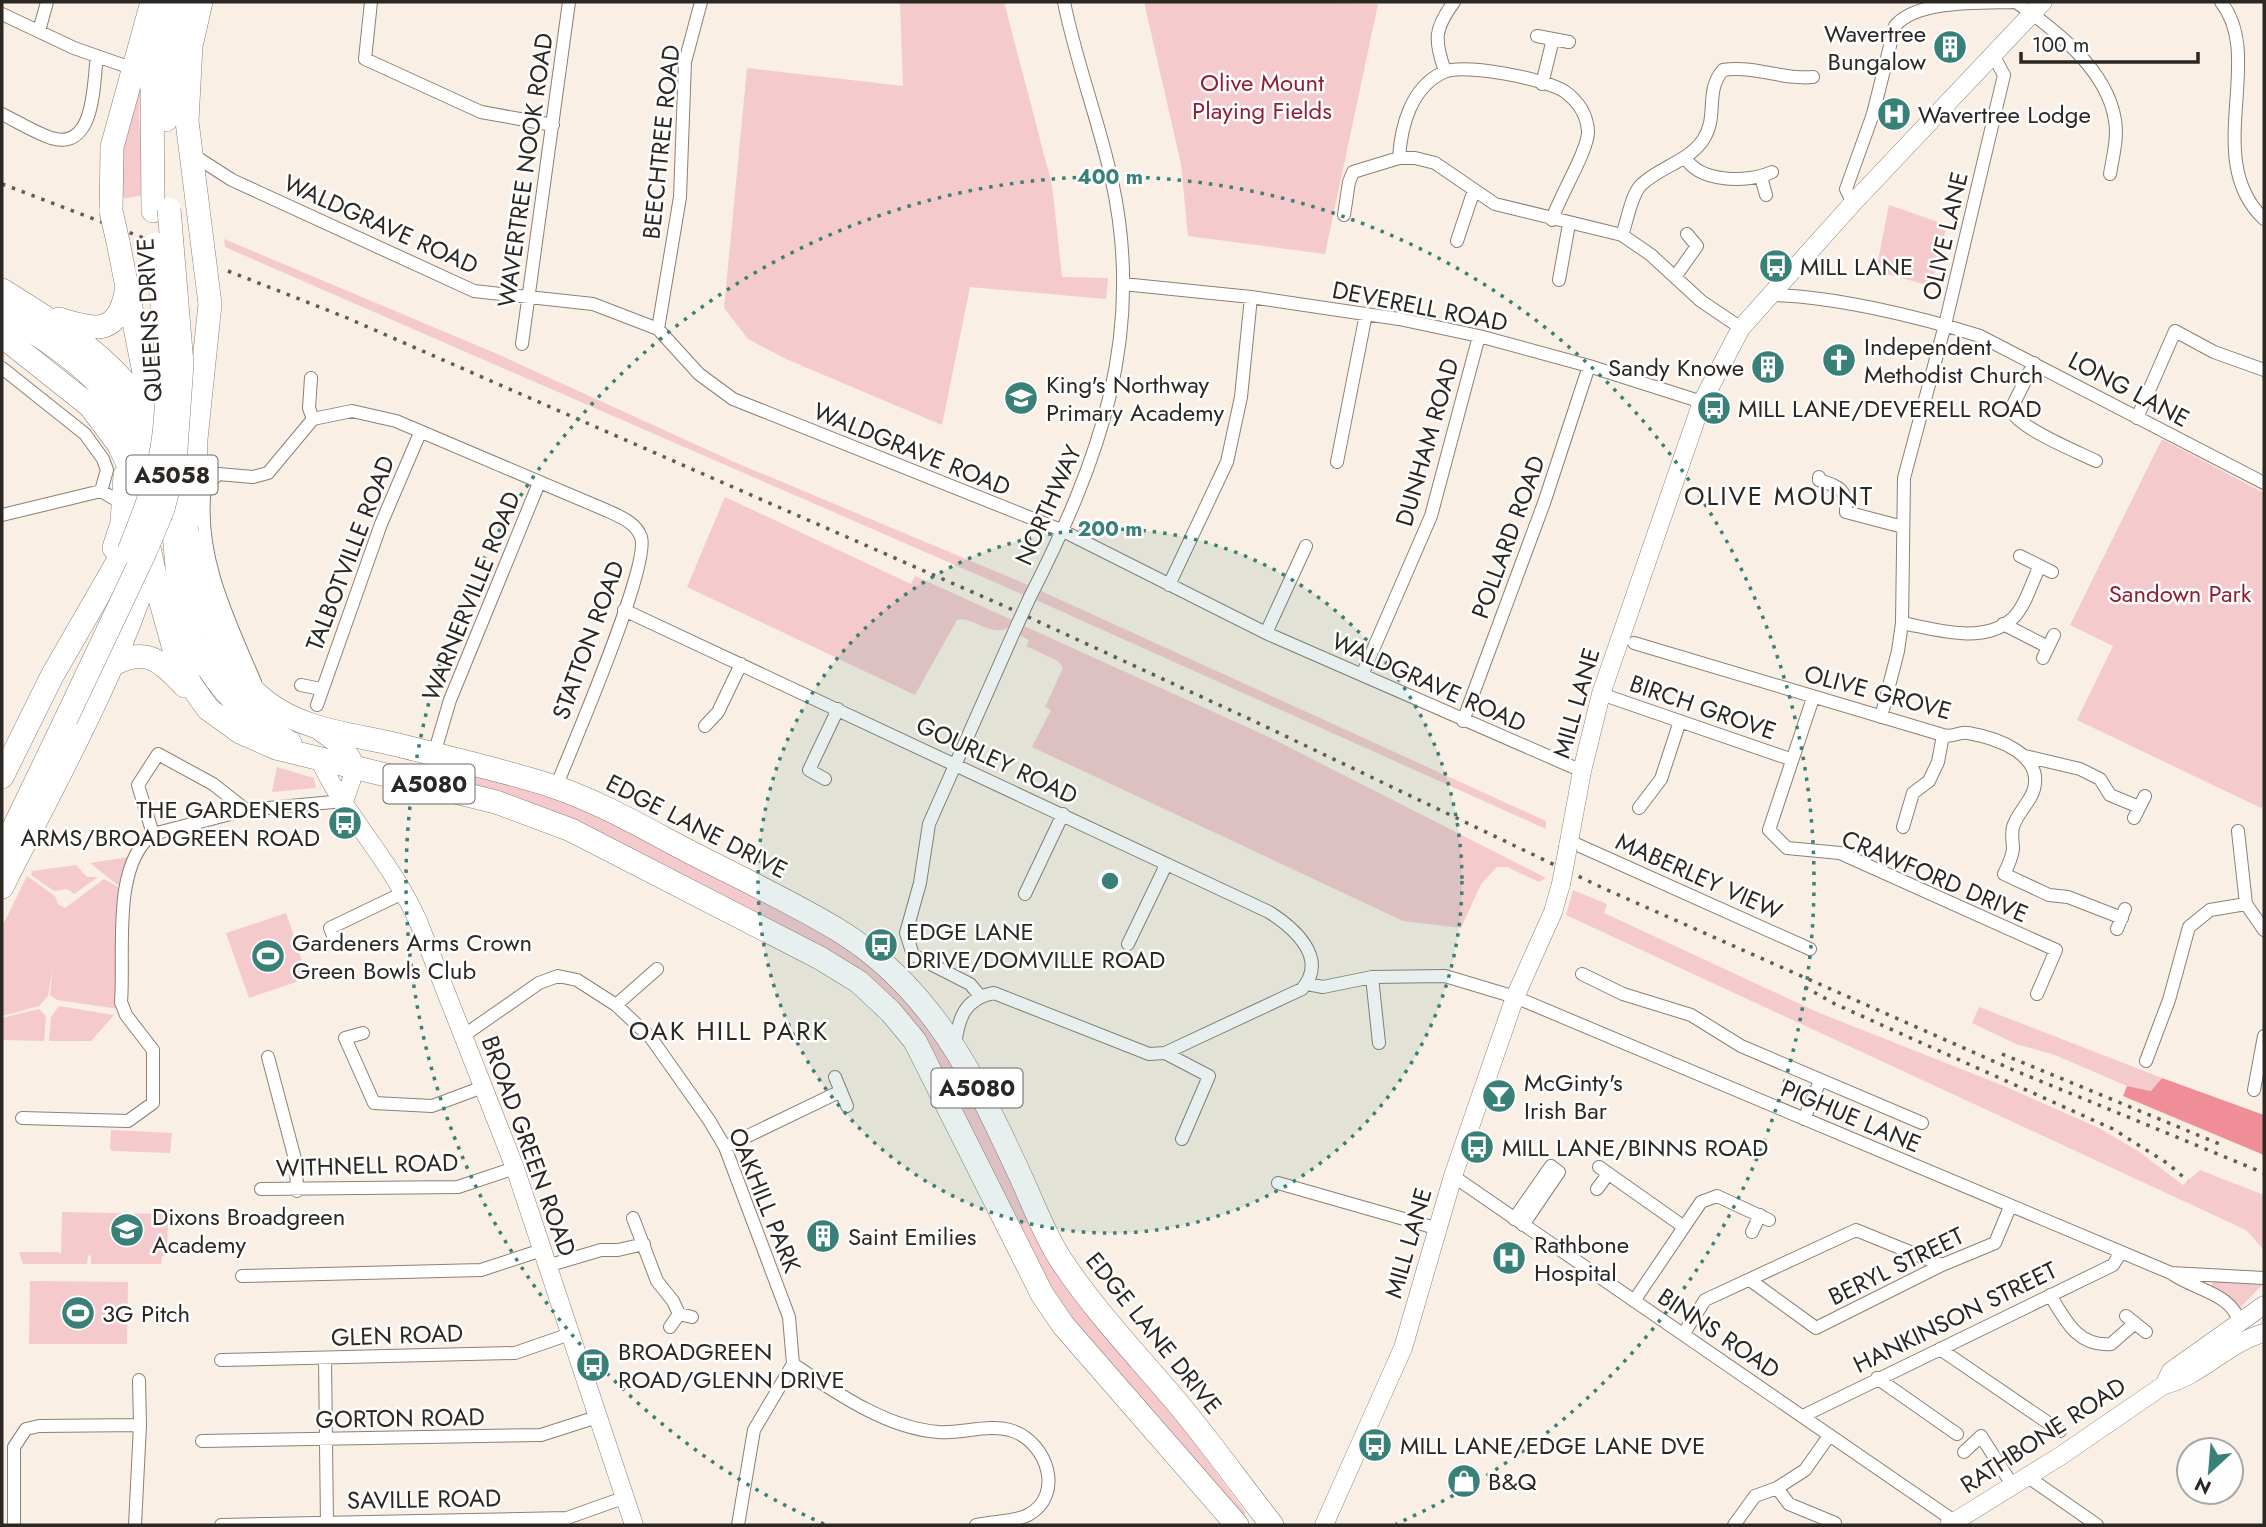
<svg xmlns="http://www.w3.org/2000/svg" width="2266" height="1527" font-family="Jost,sans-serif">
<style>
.green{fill:#f4cacc}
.forest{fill:#f08e97}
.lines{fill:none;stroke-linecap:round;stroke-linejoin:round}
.street-casing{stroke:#8a8077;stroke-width:14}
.secondary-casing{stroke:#8a8077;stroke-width:19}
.highway-casing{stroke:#8a8077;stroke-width:24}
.street{stroke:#fff;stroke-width:12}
.secondary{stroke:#fff;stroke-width:18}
.highway{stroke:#fff;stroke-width:23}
.rail{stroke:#615b55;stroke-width:3.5;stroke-dasharray:3.5 7;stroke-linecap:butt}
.street-bridge-casing{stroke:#8a8077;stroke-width:14;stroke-linecap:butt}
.secondary-bridge-casing{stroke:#8a8077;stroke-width:19;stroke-linecap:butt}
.highway-bridge-casing{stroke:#8a8077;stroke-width:24;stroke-linecap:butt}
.street-bridge{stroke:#fff;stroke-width:12}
.secondary-bridge{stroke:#fff;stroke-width:18}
.highway-bridge{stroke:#fff;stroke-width:23}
.ring{fill:none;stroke:#398078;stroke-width:3.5;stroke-dasharray:3.5 7}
.labels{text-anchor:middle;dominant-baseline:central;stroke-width:5;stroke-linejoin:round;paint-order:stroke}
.shield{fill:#fefefe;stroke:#6a6865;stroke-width:2}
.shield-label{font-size:23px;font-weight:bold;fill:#2b2723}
.poi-label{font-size:24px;fill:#2b2723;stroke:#fefefe;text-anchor:start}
.park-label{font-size:24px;fill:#911d36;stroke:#fefefe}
.street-label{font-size:24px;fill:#2b2723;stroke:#fefefe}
.neighbourhood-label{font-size:26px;letter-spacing:2px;fill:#2b2723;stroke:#fefefe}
.centre{fill:#398078;stroke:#fefefe;stroke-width:3.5}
.ring-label{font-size:21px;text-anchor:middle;font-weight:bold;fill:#398078;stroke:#fefefe;stroke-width:5;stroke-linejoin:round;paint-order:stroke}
</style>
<rect width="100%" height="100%" fill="#faefe4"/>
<path class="green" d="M900,2H1004L1052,185L1062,277L1108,278L1106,299L970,287L942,425L786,359L748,339L724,308L747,68L903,86Z
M1144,2L1378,4L1325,254L1188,236L1181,164Z
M141,77L139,114L144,195L120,199L113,173Z
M1889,205L1947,225L1931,286L1876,271Z
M224,239L495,353L732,461L1028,585L1024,595L225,247Z
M2162,439L2264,493V806L2261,808L2077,720L2113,646L2070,625Z
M725,497L911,584L915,576L1012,620L1007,629C985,635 972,615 957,620L915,695L687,587Z
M1041,591L1546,821V829L1036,600Z
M1024,626L1271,738L1546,878L1539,882L1507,867H1497L1481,884L1461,928L1403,921L1032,747L1051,710L1045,707L1063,668L1058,661L1026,646L1029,640L1019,635Z
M423,763L493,780L590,810L822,930L889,978L946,1050L1053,1264L1077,1303L1166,1405L1246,1513L1241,1517L1072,1329L906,1018L498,791L422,772Z
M277,767L314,778L316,788L272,792Z
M129,857L119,886L90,863Z
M76,865L87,877H98L74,894L67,889L54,891L31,875L32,871Z
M27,876L55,896L58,904L65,908L104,879L120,888L119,1009L57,1000L50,995L53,966L48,996L39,1006L2,1016V927Z
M1573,890L1607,904L1604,913L1817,1012L2004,1086L2099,1128L2138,1151L2183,1185L2200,1170L2264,1195V1250L2246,1230L1566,915Z
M286,913L308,978L249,998L226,933Z
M59,1006L114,1015L91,1041H49L51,1017Z
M1979,1007L2162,1078L2152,1091L2127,1086L2055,1055L2016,1044L1972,1023Z
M39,1009L46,1016L44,1041L2,1040V1018Z
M111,1130L172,1133L170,1153L113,1151L110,1149Z
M62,1212L168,1214L167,1256H162L161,1264H91V1256L88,1255L87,1264H23L19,1252H59L61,1255Z
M2214,1279L2262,1285L2239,1309L2210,1290Z
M30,1281L128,1282L127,1344H29Z"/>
<path class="forest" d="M2162,1078L2264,1115V1155L2123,1096L2127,1086L2151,1091Z"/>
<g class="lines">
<g class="street-casing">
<path id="street" d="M371,2L365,59L481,112L553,125
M2016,2C2055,30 2107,69 2115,120C2118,138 2113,156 2110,174
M2221,2C2266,58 2201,160 2264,219
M2,14L74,48L131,68
M39,31L47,2
M1537,36L1569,42
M1445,71C1434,40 1434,29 1454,2
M1542,84L1553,39
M2,114C18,122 34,132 51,138C96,151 93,83 97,56
M193,155L232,180L474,291L593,304L658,329L699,374L733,399L1061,530L1266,633L1582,771
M1685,157C1699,183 1748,183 1772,172
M1399,158C1401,126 1411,87 1444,72C1465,63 1545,79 1564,91C1578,101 1587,115 1588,131C1589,149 1559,197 1552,220
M1761,177L1766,195
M1853,203L1846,189L1873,114L1895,26C1916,0 1979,3 2014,2
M1344,215L1349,182L1353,172L1399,158H1415L1435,163L1495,204L1622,235L1651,255L1701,301L1741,328
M1622,235C1627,222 1631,195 1641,185C1659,167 1688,162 1703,140C1719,116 1704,92 1723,70C1754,65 1782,80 1813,77
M1457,241L1474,190
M1675,277L1697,246L1687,234
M1559,280L1569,224
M1123,284L1251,297L1399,319L1479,336L1589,366L1702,402
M1768,295C1830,295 1920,317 1980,336L2264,483
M658,329L680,197L685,62L701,2
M522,344L569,2
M2034,363L2011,409C2015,427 2078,452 2096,461
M2,368L85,434L103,459L107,470L101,491
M311,378L309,408L313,419
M2137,418L2175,331L2214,352L2264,370
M1337,462L1366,314
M1819,477V480C1840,487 1847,489 1846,512L1903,527
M2,515L101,491L125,505
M2020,556L2052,572
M1169,585L1227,462L1241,397L1251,297
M1030,597C1099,461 1146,336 1112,181C1099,121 1076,62 1064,2
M624,610L1269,912C1294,928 1329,958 1302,989L1165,1053L1149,1054L994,993C964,998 958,1020 955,1046
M1902,623C1935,629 1983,645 2012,619C2025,608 2032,581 2040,566
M2003,624L2048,647
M1266,633L1306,546
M1634,643L1943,735C1954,738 1959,731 1968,733C1997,738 2043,754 2034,789C2030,803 2017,813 2013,827C2011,834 2013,842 2013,849C2012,858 2008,866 2004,874L2049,895L2068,897L2122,918
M2043,658L2054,635
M1362,675L1431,516L1479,336
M255,682C229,621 196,556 205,487L218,474L253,477L268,473L313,419L352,411L396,421L608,511C621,517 636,523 641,537C651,565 571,749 556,787
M301,685L321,689
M1601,694L1790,759
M1813,698L1769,830L1787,848L1840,853L2056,950L2037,994
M317,705L381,524L420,433
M1881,717L1898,651L1902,623L1904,478L1945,325L2004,75L1993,55
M1463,721L1544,503L1589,366
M705,726L718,712L741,664
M434,754L450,700L539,483
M2025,756L2080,769L2100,779L2110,795L2139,807
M825,779L809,770L838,709
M1639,808L1661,779L1680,721
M2134,818L2145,796
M1903,827L1913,793L1929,781L1938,762L1943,735
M2238,831L2246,904L2264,930
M153,834L138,785L158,754L213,784L246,810
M1569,841L1810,949
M1025,894L1063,814
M2117,929L2125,909
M336,943L330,928L405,892
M1128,944L1166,865
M1582,974L1623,994L1691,1015L1741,1046L1922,1123
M1372,977L1379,1043
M1307,984L1323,987L1372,977L1445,976L1515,997L2171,1273C2194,1290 2234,1293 2240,1325
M980,996L970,984L913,955L906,933L920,883L929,824L1018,623
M616,1005L657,969
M363,1033L345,1038L374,1103L432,1106L483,1087
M463,1036L539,983L558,976L577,980L616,1005L651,1038L709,1120L725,1147L789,1317L793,1364L754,1430L738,1525
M1165,1053L1209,1076L1182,1139
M268,1057L296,1163L297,1191
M2146,1061L2169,1000L2189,927L2210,910L2246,904
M835,1077L847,1106
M2254,1090L2264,1036
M22,1118L128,1121L153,1103V1050L126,1015L121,1002C125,954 111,865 153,834L246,810L344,801
M1804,1119L1820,1081
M725,1147L841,1091
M1599,1167L1684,1227
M1453,1176L1960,1525
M1278,1183L1439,1229
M261,1189L458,1187L515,1168
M1597,1189L1608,1174
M633,1218L657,1281L673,1301L679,1314
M1514,1219L1551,1166L1559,1172L1523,1225
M1752,1232L1760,1215
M547,1266L601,1250H618L644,1244
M2171,1273L2264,1278
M242,1276L481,1270L542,1250
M1750,1280L1816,1328L1942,1265L1995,1243L2010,1207
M2050,1295C2065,1319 2077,1347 2111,1344L2135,1323
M1634,1301L1701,1202L1717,1196L1769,1220
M2126,1316L2146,1332
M670,1327L679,1314L692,1317
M1684,1333L1705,1300L1856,1230L1942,1265
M1940,1349L2060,1431
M325,1358L327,1525
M221,1360L515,1353L570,1334
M793,1364C835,1392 886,1428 938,1432C961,1434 990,1423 1013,1431C1047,1443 1065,1495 1028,1515C1015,1522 992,1521 976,1525
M1877,1378L1957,1434
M1805,1415L2113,1265L2120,1254
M202,1441L541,1435L597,1417
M1964,1452L1981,1436L2013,1486
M2028,1477L2097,1525
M1777,1488L1789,1504L1835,1523
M14,1525V1447L26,1429L39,1426L140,1425
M135,1525L140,1425L139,1380
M221,1525L567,1518L623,1498
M1734,1525L1755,1496L1777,1488L1805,1470L1829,1436"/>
</g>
<g class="secondary-casing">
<path id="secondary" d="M320,732C356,758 362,755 344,801
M318,757C345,816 392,862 418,921L515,1168L634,1525
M1568,847L1582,771L1601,694L1702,402L1741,328L1853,203L2043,2
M2164,1385L2171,1371L2264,1305
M1324,1525L1403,1348L1453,1176L1515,997L1553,912L1561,884
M1949,1525L2059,1457L2164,1385C2201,1376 2227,1343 2264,1333"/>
</g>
<g class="highway-casing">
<path id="highway" d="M166,120L168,91L183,2
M111,211L112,147L152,2
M153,211L152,84L165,2
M118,242L153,418
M2,290C51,321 106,352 140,402C199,489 182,635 265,701C303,731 353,734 398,745C449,758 502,770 552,786C600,802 644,828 688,851C738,877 790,901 838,930C933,988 975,1078 1020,1175C1033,1203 1044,1234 1061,1260C1094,1310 1135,1353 1174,1399C1208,1439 1239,1483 1272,1525
M2,311C80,362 132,395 155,491
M59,319C96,331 119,336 127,287
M2,336L90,406L119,445L134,477L160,599L174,649L191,685L208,709L240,732L276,748L496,802L571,830L820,958L859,982L891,1012L915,1041L1042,1294L1063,1325L1237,1525
M194,516L196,439L210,304L187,121L191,46L201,2
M174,531C180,631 201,690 290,743
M114,548L122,523L125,475
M112,665C147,646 160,661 185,686
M2,777L52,676L125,549L133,531
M2,852L66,719
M2,887C54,783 118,671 151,560"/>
</g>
<use href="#street" class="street"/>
<use href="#secondary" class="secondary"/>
<use href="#highway" class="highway"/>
<path class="rail" d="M2,184L178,251
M228,271L345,317L1011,609L1256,722L1605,889L2011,1069L2264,1173
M1805,987L1835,1004L2113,1129L2167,1163L2188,1181
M2002,1054L2222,1145"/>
<g class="street-bridge-casing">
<path id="street-bridge" d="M1018,623L1030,597"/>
</g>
<g class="secondary-bridge-casing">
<path id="secondary-bridge" d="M1561,884L1568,847"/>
</g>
<g class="highway-bridge-casing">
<path id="highway-bridge" d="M111,211L118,242
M129,551C142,518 156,484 162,448C173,383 162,310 156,244
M66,719L146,550L163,509L175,463L182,364L169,209"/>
</g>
<use href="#street-bridge" class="street-bridge"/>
<use href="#secondary-bridge" class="secondary-bridge"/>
<use href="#highway-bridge" class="highway-bridge"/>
</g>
<circle cx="1110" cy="881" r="352" fill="#398078" fill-opacity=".12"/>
<g class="ring">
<circle cx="1110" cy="881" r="352"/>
<path d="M824 1524A704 704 0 1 1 1396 1524"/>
</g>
<defs>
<g id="building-disc" transform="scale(1.75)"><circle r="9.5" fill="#398078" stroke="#fefefe"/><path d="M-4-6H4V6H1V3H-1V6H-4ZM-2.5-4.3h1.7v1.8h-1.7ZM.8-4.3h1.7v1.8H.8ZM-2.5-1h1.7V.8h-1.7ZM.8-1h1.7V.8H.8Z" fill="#fff"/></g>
<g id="hospital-disc" transform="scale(1.75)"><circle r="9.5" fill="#398078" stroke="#fefefe"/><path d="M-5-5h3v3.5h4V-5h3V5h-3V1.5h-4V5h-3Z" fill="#fff"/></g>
<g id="bus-disc" transform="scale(1.75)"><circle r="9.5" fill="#398078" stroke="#fefefe"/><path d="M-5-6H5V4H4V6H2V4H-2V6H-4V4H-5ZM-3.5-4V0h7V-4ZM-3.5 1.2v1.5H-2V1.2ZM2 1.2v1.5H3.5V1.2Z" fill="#fff"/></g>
<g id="church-disc" transform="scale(1.75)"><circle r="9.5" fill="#398078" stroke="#fefefe"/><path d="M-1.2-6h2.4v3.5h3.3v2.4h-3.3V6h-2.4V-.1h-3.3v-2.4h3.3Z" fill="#fff"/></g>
<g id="school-disc" transform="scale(1.75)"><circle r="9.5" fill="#398078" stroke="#fefefe"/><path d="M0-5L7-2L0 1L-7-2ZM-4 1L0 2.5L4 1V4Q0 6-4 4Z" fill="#fff"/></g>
<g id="stadium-disc" transform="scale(1.75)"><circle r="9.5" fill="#398078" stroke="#fefefe"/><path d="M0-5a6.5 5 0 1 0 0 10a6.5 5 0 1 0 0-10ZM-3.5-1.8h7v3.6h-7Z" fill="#fff"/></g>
<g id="bar-disc" transform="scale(1.75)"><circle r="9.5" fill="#398078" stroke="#fefefe"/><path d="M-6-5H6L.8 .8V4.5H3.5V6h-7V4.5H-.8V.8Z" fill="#fff"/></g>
<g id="shop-disc" transform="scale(1.75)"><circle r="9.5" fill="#398078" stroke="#fefefe"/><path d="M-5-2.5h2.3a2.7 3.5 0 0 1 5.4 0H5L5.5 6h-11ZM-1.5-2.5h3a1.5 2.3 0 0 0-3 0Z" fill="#fff"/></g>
</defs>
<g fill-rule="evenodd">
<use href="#building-disc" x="1950" y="47"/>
<use href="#hospital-disc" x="1894" y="114"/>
<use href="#bus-disc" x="1776" y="266"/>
<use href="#church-disc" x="1839" y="360"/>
<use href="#building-disc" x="1768" y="367"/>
<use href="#school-disc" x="1021" y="398"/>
<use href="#bus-disc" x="1714" y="408"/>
<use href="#bus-disc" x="345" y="823"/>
<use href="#bus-disc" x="881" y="945"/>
<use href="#stadium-disc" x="268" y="956"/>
<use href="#bar-disc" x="1499" y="1096"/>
<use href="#bus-disc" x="1477" y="1147"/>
<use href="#school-disc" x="127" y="1230"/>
<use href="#building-disc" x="823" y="1236"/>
<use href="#hospital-disc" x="1509" y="1258"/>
<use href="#stadium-disc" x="78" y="1313"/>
<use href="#bus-disc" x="593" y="1365"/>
<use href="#bus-disc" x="1375" y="1445"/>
<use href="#shop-disc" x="1464" y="1481"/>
</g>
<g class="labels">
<g class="shield">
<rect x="126.5" y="455.5" width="91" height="39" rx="5"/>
<rect x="383.5" y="764.5" width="91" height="39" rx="5"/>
<rect x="931.5" y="1068.5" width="91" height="39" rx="5"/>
</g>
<g class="shield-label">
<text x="172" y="475">A5058</text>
<text x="429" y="784">A5080</text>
<text x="977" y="1088">A5080</text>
</g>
<g class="poi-label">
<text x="1926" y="33" text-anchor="end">Wavertree<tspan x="1926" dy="28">Bungalow</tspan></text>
<text x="1918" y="114">Wavertree Lodge</text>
<text x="1800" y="266">MILL LANE</text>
<text x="1864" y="346">Independent<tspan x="1864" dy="28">Methodist Church</tspan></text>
<text x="1744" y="367" text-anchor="end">Sandy Knowe</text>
<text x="1046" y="384">King's Northway<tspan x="1046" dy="28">Primary Academy</tspan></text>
<text x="1738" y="408">MILL LANE/DEVERELL ROAD</text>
<text x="320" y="809" text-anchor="end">THE GARDENERS<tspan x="320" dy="28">ARMS/BROADGREEN ROAD</tspan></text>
<text x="906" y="931">EDGE LANE<tspan x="906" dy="28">DRIVE/DOMVILLE ROAD</tspan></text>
<text x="292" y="942">Gardeners Arms Crown<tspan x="292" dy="28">Green Bowls Club</tspan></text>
<text x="1524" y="1082">McGinty's<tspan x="1524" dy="28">Irish Bar</tspan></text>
<text x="1502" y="1147">MILL LANE/BINNS ROAD</text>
<text x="152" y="1216">Dixons Broadgreen<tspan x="152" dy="28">Academy</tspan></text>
<text x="848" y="1236">Saint Emilies</text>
<text x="1534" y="1244">Rathbone<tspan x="1534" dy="28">Hospital</tspan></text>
<text x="102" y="1313">3G Pitch</text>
<text x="618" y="1351">BROADGREEN<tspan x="618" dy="28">ROAD/GLENN DRIVE</tspan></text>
<text x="1400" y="1445">MILL LANE/EDGE LANE DVE</text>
<text x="1488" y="1481">B&amp;Q</text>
</g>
<g class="park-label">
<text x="1262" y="82">Olive Mount<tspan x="1262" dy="28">Playing Fields</tspan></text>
<text x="2180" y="593">Sandown Park</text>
</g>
<g class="street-label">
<text transform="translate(661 142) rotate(-84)">BEECHTREE ROAD</text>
<text transform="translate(525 170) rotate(-82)">WAVERTREE NOOK ROAD</text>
<text transform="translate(381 224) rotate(24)">WALDGRAVE ROAD</text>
<text transform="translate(1945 236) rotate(-77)">OLIVE LANE</text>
<text transform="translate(1420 306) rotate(11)">DEVERELL ROAD</text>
<text transform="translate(149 320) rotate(-93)">QUEENS DRIVE</text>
<text transform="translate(2129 389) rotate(28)">LONG LANE</text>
<text transform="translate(1427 442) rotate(-74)">DUNHAM ROAD</text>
<text transform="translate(912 449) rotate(22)">WALDGRAVE ROAD</text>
<text transform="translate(1048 505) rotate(-66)">NORTHWAY</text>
<text transform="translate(1508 537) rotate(-70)">POLLARD ROAD</text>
<text transform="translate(350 553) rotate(-69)">TALBOTVILLE ROAD</text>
<text transform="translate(471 596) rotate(-68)">WARNERVILLE ROAD</text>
<text transform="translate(588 640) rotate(-70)">STATTON ROAD</text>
<text transform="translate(1429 682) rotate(24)">WALDGRAVE ROAD</text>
<text transform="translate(1878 692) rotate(15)">OLIVE GROVE</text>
<text transform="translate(1576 703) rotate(-74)">MILL LANE</text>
<text transform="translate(1703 707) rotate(19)">BIRCH GROVE</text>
<text transform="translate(997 760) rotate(25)">GOURLEY ROAD</text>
<text transform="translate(697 826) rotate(27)">EDGE LANE DRIVE</text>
<text transform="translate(1699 876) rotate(24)">MABERLEY VIEW</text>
<text transform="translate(1935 876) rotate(23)">CRAWFORD DRIVE</text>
<text transform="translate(1851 1116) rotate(23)">PIGHUE LANE</text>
<text transform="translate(529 1146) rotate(70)">BROAD GREEN ROAD</text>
<text transform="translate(367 1165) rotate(-2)">WITHNELL ROAD</text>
<text transform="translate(765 1200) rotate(68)">OAKHILL PARK</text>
<text transform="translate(1408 1243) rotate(-74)">MILL LANE</text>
<text transform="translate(1896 1266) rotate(-26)">BERYL STREET</text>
<text transform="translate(1955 1317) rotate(-26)">HANKINSON STREET</text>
<text transform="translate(1154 1333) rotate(51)">EDGE LANE DRIVE</text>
<text transform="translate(1719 1333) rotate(34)">BINNS ROAD</text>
<text transform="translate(397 1335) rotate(-2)">GLEN ROAD</text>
<text transform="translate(400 1418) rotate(-1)">GORTON ROAD</text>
<text transform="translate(2043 1435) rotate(-33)">RATHBONE ROAD</text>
<text transform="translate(424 1499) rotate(-1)">SAVILLE ROAD</text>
</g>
<g class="neighbourhood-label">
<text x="1779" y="496">OLIVE MOUNT</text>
<text x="729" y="1031">OAK HILL PARK</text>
</g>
</g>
<circle cx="1110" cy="881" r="10" class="centre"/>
<g class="ring-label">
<text x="1110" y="184">400 m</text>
<text x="1110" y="536">200 m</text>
</g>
<rect width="2266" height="1527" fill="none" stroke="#2b2723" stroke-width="7"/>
<g transform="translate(2210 1471) rotate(206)"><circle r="33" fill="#fefefe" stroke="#aaa8a6" stroke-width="2"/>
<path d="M0-5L12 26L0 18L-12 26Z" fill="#398078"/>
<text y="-10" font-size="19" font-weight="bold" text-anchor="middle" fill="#2b2723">N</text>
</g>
<path d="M2021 52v10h177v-10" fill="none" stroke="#2b2723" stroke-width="3.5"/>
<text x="2032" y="52" font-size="21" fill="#2b2723" stroke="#fefefe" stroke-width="5" paint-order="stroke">100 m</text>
</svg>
